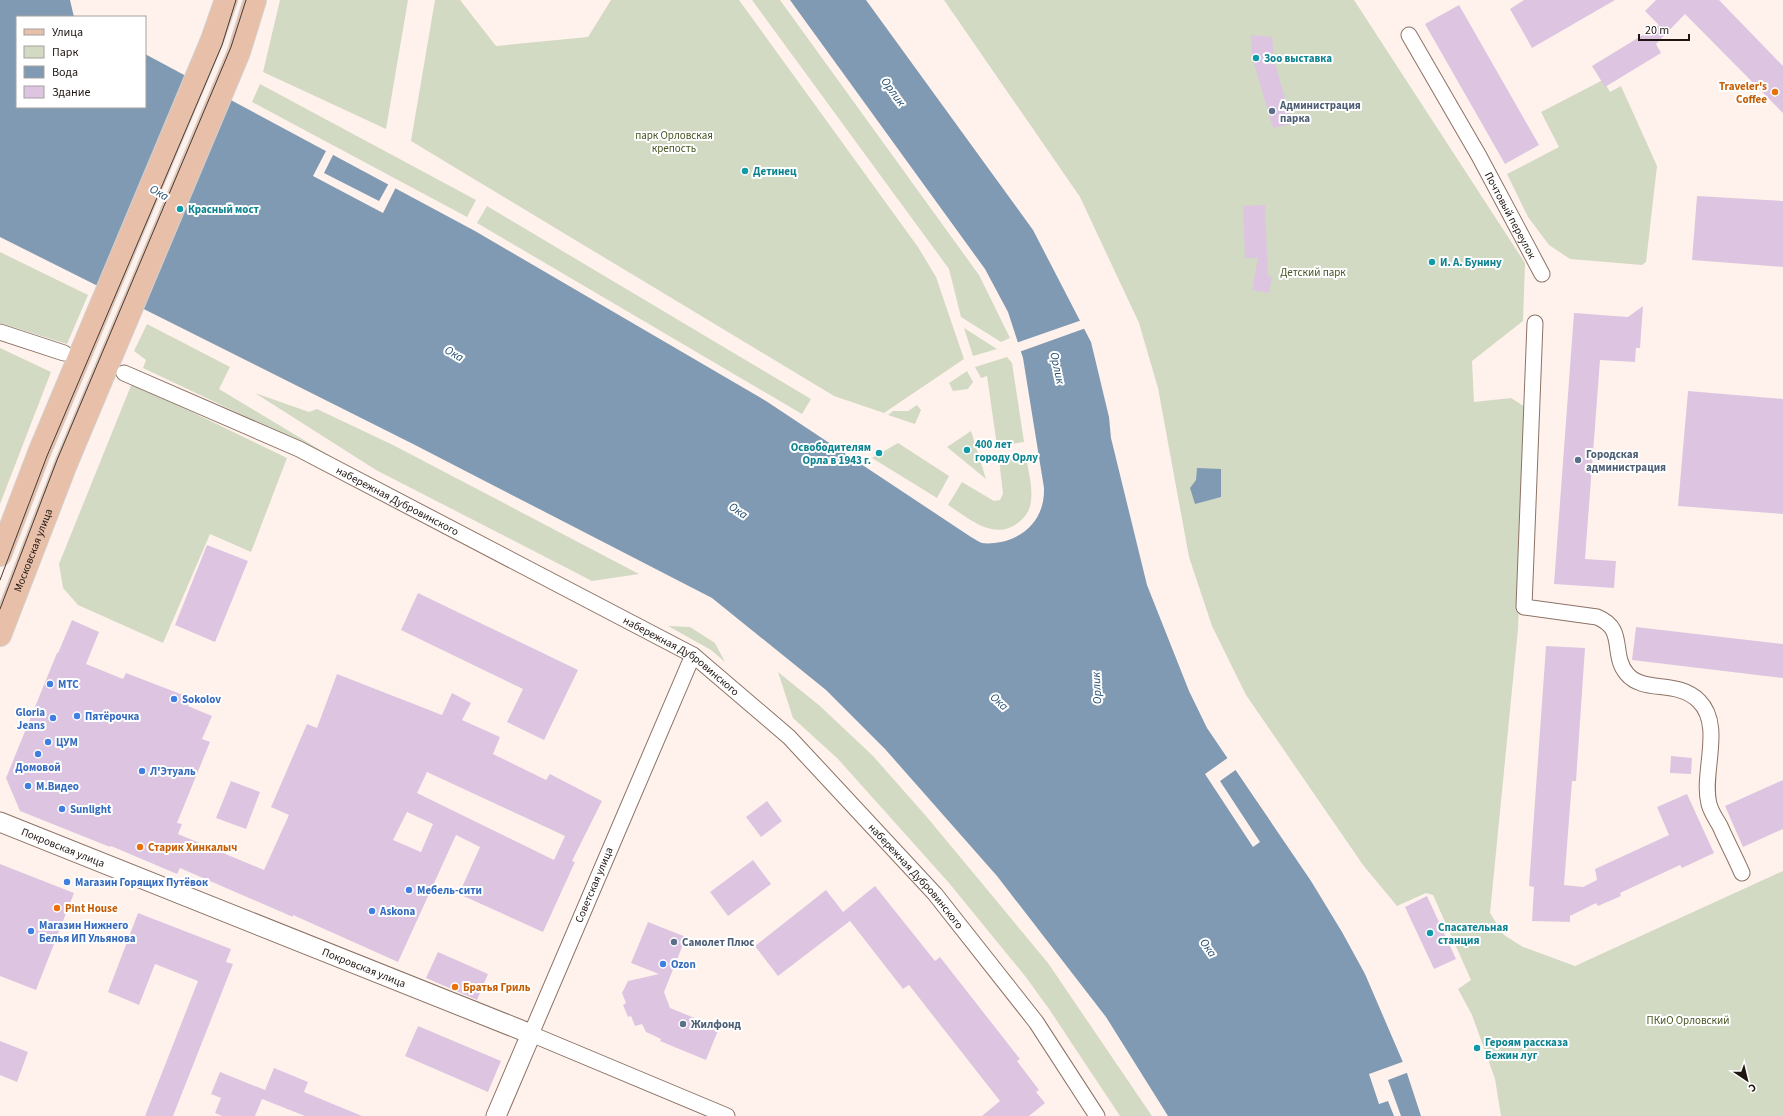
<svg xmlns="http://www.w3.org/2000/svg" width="1783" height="1116" font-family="'Source Sans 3',sans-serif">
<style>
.green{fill:#d2dac4}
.water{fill:#809ab3}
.pier{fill:#fff2ec}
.building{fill:#ddc5e1;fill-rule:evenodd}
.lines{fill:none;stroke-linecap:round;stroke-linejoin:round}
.minor-casing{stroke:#8c7264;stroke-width:17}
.tertiary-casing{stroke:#8c7264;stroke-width:21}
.primary-casing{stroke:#d2d0cf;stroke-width:24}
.minor{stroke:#fff;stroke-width:15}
.tertiary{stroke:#fff;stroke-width:19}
.primary{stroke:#e8bfa8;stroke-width:22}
.tram{stroke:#463b36;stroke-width:1}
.culture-dot{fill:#0f9aa8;stroke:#fff;stroke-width:1.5}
.food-dot{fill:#e8710a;stroke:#fff;stroke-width:1.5}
.service-dot{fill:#5c6f8a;stroke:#fff;stroke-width:1.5}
.shop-dot{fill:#3f7fe0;stroke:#fff;stroke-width:1.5}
.labels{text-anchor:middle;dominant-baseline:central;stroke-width:4;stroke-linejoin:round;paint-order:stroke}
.culture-label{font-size:11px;font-weight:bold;fill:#0d838f;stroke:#fff;text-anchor:start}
.food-label{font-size:11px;font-weight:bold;fill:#c56008;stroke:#fff;text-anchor:start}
.service-label{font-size:11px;font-weight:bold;fill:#4e5e75;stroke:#fff;text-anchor:start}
.park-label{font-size:11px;fill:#475622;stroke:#fff}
.street-label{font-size:11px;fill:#1f1510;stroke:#fff}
.shop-label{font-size:11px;font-weight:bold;fill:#366cbe;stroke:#fff;text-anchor:start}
.water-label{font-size:12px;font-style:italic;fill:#234d71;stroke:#fff}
</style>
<rect width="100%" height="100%" fill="#fff2ec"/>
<path class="green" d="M280,0H408L386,129L263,72Z
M435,0H460L496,46L588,37L611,0H739L918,247L936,277L964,359L884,413L834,396L411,141Z
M752,0H780L979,275L1010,338L1001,342L961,317L949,269Z
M944,0H1354L1525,263L1523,321L1472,361L1474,402L1511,398L1527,408L1518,629L1490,913L1504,935L1523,947L1575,966L1783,871V1116H1501L1495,1079L1472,1015L1458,989L1471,980L1433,895L1426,893L1397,906L1363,865L1246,695L1212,626L1189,557L1158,388L1139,323L1080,197Z
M1603,80L1610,92L1621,86L1657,166L1646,262L1642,265L1570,259L1549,245L1528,217L1507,174L1559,147L1541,112Z
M260,84L476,200L467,217L252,102Z
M487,206L811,399L802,414L477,223Z
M0,252L88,295L67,344L0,323Z
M147,324L230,367L219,389L337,460L143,368L146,360L134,351Z
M964,328L997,349L973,356Z
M0,348L51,372L0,504Z
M1007,357L1012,363L1024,442L997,446L987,376L981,378L975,367Z
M967,371L973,382L968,389L953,391L949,383Z
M132,383L287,458L251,552L210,534L163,643L78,605L63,588L59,564Z
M255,393L309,412L317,409L393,445L639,574L592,581L376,470Z
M917,405L921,410L915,424L888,415L893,411H908Z
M971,431L986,479L947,447Z
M898,443L949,476L937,498L872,458Z
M1026,455C1028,470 1033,487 1031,501C1030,510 1026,517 1019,522C994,542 970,519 948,505L962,482L994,501L1000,500L1003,494L999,459Z
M668,626L690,627L715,643L725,662L711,650Z
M778,672L820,706L873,756L926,816L1048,963L1152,1116H1120L1049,1009L1025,976L949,883L838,759L793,718Z"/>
<path class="water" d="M0,0H70L74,17H17V107H145V54L475,231L766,401L971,537C975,539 979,542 982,543C988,544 995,543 1001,542C1028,536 1045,516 1044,488L1023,358L1008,312L985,269L790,0H866L1033,230L1091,342L1109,417L1111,438L1147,585L1189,691L1207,728L1311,881L1342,932L1365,974L1405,1067L1421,1116H1168L1106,1017L997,876L885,749L826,690L712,598L415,445L0,237Z
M1197,468L1221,469V497L1195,504L1190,488L1196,480Z"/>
<path class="pier" d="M189,75L230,96L142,309L98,288Z
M327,149L334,153L324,173L379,201L389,183L396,187L383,213L313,176Z
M1082,320L1086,328L1019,352L1016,343Z
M1229,757L1237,769L1220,781L1260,842L1253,847L1205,774Z
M1405,1061L1409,1072L1388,1080L1401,1116H1394L1388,1101L1379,1104L1369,1074Z"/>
<path class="building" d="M1524,0H1615L1532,48L1510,9Z
M1656,0H1719L1783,66V113L1685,14L1656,44L1661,53L1605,87L1592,66L1659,25L1645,11Z
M1459,5L1539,145L1505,164L1425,24Z
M1251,35L1272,37L1274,59L1292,124L1273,128L1252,57Z
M1697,196L1783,201V267L1692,260Z
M1265,205L1268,276L1272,277L1269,293L1252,290L1258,258H1245L1243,206Z
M1643,306L1640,348H1636L1635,362L1600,360L1585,559L1616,561L1614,588L1554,584L1574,313L1628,317Z
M1688,391L1783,399V514L1678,506Z
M207,545L248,561L215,642L175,625Z
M418,593L578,670L544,740L507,722L523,689L401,630Z
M72,620L99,632L86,664L123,679L126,673L191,698L188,706L212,716L202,739L210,742L177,823L182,824L178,834L264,870L289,815L271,807L307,724L317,728L337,674L442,715L452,693L471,703L462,720L500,737L493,754L546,780L550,774L602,801L572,861L575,862L543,932L459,894L480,847L456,835L398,962L293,915V917L180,868L177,874L111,846L110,847L20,811L6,778L57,653H58ZM427,772L565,836L554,860L417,793ZM407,812L433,824L421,852L393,840Z
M1636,627L1783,644V678L1632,660Z
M1546,646L1585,648L1576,781H1572L1564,885L1583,887L1597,880L1595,869L1669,835L1657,807L1687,794L1714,853L1682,868L1680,865L1620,893L1621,896L1598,906L1596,903L1570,916V922L1532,921L1534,887L1529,886Z
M1671,756L1692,758L1691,774L1670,773Z
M1783,780V829L1743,847L1725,806Z
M231,781L260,792L246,829L216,818Z
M767,801L782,821L761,837L746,817Z
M753,860L771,884L728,916L710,892Z
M0,864L74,893L36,990L0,976Z
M875,886L935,961L940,957L1020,1059L1017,1061L1039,1090L1036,1092L1045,1103L1029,1116H982L1000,1101L909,985L903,989L843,912Z
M826,890L850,921L778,976L755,946Z
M1427,896L1456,959L1434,969L1405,907Z
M138,913L231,949L226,962L233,964L173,1116H145L198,981L155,964L139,1005L108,992Z
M648,922L686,937L664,992L670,1008L719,1028L706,1060L660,1041L661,1039L646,1032L642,1024L635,1026L631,1016L628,1017L623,1005L626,1003L622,993L628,981L659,974L631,963Z
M438,952L488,974L477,1000L426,978Z
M418,1026L501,1061L488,1092L405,1056Z
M0,1041L28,1052L17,1082L0,1075Z
M274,1068L308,1082L304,1092L362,1116H305L262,1099L255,1116H222L215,1113L221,1098L211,1094L220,1072L265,1090Z"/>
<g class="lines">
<g class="minor-casing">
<g id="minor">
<path id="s1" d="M1409,35L1479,156L1542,274"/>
<path d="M1535,323L1524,607L1597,617C1627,629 1610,654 1627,674C1644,694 1677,679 1699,701C1724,726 1701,773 1709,804C1711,812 1716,819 1720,826C1727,842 1735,857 1742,873"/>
<path d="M0,332L64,353"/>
<path id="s2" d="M124,373L299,449L693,655L789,737L935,894L1036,1022L1097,1116"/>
<path d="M693,655C639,781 584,907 531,1034L727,1116"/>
</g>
</g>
<g class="tertiary-casing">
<g id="tertiary">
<path id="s3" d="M0,822L531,1034L496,1116"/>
</g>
</g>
<g class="primary-casing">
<g id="primary">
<path d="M0,555L39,453L212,40L226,0"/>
<path id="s4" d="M0,635L66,464L239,52L255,0"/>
</g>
</g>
<use href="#minor" class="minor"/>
<use href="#tertiary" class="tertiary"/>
<use href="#primary" class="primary"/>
<path class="tram" d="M0,580L47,456L222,45L236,0
M0,609L57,460L231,47L246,0"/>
</g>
<g class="culture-dot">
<circle cx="1256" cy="58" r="4"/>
<circle cx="745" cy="171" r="4"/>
<circle cx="180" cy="209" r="4"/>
<circle cx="1432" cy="262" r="4"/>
<circle cx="967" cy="450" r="4"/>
<circle cx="879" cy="453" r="4"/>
<circle cx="1430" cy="933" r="4"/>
<circle cx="1477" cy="1048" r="4"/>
</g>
<g class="food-dot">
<circle cx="1775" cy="92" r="4"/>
<circle cx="140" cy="847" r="4"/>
<circle cx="57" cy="908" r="4"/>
<circle cx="455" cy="987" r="4"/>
</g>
<g class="service-dot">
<circle cx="1272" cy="111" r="4"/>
<circle cx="1578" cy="460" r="4"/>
<circle cx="674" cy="942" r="4"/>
<circle cx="683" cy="1024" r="4"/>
</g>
<g class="shop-dot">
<circle cx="50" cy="684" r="4"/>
<circle cx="174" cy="699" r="4"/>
<circle cx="77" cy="716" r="4"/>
<circle cx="53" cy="718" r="4"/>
<circle cx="48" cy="742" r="4"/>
<circle cx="38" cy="754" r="4"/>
<circle cx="142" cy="771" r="4"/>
<circle cx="28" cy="786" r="4"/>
<circle cx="62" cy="809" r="4"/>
<circle cx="67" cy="882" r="4"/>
<circle cx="409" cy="890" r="4"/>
<circle cx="372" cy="911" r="4"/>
<circle cx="31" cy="931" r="4"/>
<circle cx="663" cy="964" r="4"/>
</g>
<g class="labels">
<g class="culture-label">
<text x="1264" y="58">Зоо выставка</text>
<text x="753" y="171">Детинец</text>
<text x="188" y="209">Красный мост</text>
<text x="1440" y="262">И. А. Бунину</text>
<text x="975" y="444">400 лет<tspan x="975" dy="13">городу Орлу</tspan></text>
<text x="871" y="447" text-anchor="end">Освободителям<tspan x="871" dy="13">Орла в 1943 г.</tspan></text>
<text x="1438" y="927">Спасательная<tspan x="1438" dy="13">станция</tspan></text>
<text x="1485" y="1042">Героям рассказа<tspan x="1485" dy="13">Бежин луг</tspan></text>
</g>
<g class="food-label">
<text x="1767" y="86" text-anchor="end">Traveler's<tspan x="1767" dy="13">Coffee</tspan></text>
<text x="148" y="847">Старик Хинкалыч</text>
<text x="65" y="908">Pint House</text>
<text x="463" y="987">Братья Гриль</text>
</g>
<g class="service-label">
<text x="1280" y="105">Администрация<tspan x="1280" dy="13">парка</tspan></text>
<text x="1586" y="454">Городская<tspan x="1586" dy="13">администрация</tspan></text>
<text x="682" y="942">Самолет Плюс</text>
<text x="691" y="1024">Жилфонд</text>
</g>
<g class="park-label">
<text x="674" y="135">парк Орловская<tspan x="674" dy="13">крепость</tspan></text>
<text x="1313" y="272">Детский парк</text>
<text x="1688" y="1020">ПКиО Орловский</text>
</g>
<g class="street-label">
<text stroke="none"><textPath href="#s1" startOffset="207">Почтовый переулок</textPath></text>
<text stroke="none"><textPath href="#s2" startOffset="302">набережная Дубровинского</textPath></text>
<text stroke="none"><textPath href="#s4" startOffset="91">Московская улица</textPath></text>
<text stroke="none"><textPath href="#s2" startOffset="626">набережная Дубровинского</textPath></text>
<text stroke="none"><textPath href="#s3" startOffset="68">Покровская улица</textPath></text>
<text stroke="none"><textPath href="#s2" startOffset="950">набережная Дубровинского</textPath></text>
<text transform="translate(594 885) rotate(-67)">Советская улица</text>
<text stroke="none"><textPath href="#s3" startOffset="392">Покровская улица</textPath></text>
</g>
<g class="shop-label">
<text x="58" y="684">МТС</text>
<text x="182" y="699">Sokolov</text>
<text x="45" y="712" text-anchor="end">Gloria<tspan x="45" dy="13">Jeans</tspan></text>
<text x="85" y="716">Пятёрочка</text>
<text x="56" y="742">ЦУМ</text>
<text x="38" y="767" text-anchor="middle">Домовой</text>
<text x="150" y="771">Л'Этуаль</text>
<text x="36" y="786">М.Видео</text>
<text x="70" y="809">Sunlight</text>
<text x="75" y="882">Магазин Горящих Путёвок</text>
<text x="417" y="890">Мебель-сити</text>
<text x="380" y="911">Askona</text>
<text x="39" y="925">Магазин Нижнего<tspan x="39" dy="13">Белья ИП Ульянова</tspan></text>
<text x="671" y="964">Ozon</text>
</g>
<g class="water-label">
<text transform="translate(893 92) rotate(54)">Орлик</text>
<text transform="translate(159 193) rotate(29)">Ока</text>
<text transform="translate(454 354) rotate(29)">Ока</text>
<text transform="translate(1057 368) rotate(78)">Орлик</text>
<text transform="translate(738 511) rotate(33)">Ока</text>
<text transform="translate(1097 688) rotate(-93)">Орлик</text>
<text transform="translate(999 702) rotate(43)">Ока</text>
<text transform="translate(1208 948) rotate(55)">Ока</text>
</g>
</g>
<rect x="16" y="16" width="130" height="92" fill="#ffffff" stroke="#a5a19f"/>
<rect x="24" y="29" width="20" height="6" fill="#e8bfa8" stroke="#a5a19f"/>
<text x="52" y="36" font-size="12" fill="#1f1510">Улица</text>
<rect x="24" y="46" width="20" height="12" fill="#d2dac4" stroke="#a5a19f"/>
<text x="52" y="56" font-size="12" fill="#1f1510">Парк</text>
<rect x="24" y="66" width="20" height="12" fill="#809ab3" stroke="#a5a19f"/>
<text x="52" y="76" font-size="12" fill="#1f1510">Вода</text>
<rect x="24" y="86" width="20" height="12" fill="#ddc5e1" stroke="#a5a19f"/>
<text x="52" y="96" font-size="12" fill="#1f1510">Здание</text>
<g transform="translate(1747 1080) rotate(145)" stroke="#ffffff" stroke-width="3" paint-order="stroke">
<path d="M0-3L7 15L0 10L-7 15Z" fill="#1f1510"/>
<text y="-6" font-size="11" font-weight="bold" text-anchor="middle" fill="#1f1510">С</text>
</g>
<path d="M1639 34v6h50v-6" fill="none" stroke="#1f1510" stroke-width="2"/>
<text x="1645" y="34" font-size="12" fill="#1f1510" stroke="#ffffff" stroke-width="3" paint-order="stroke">20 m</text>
</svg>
